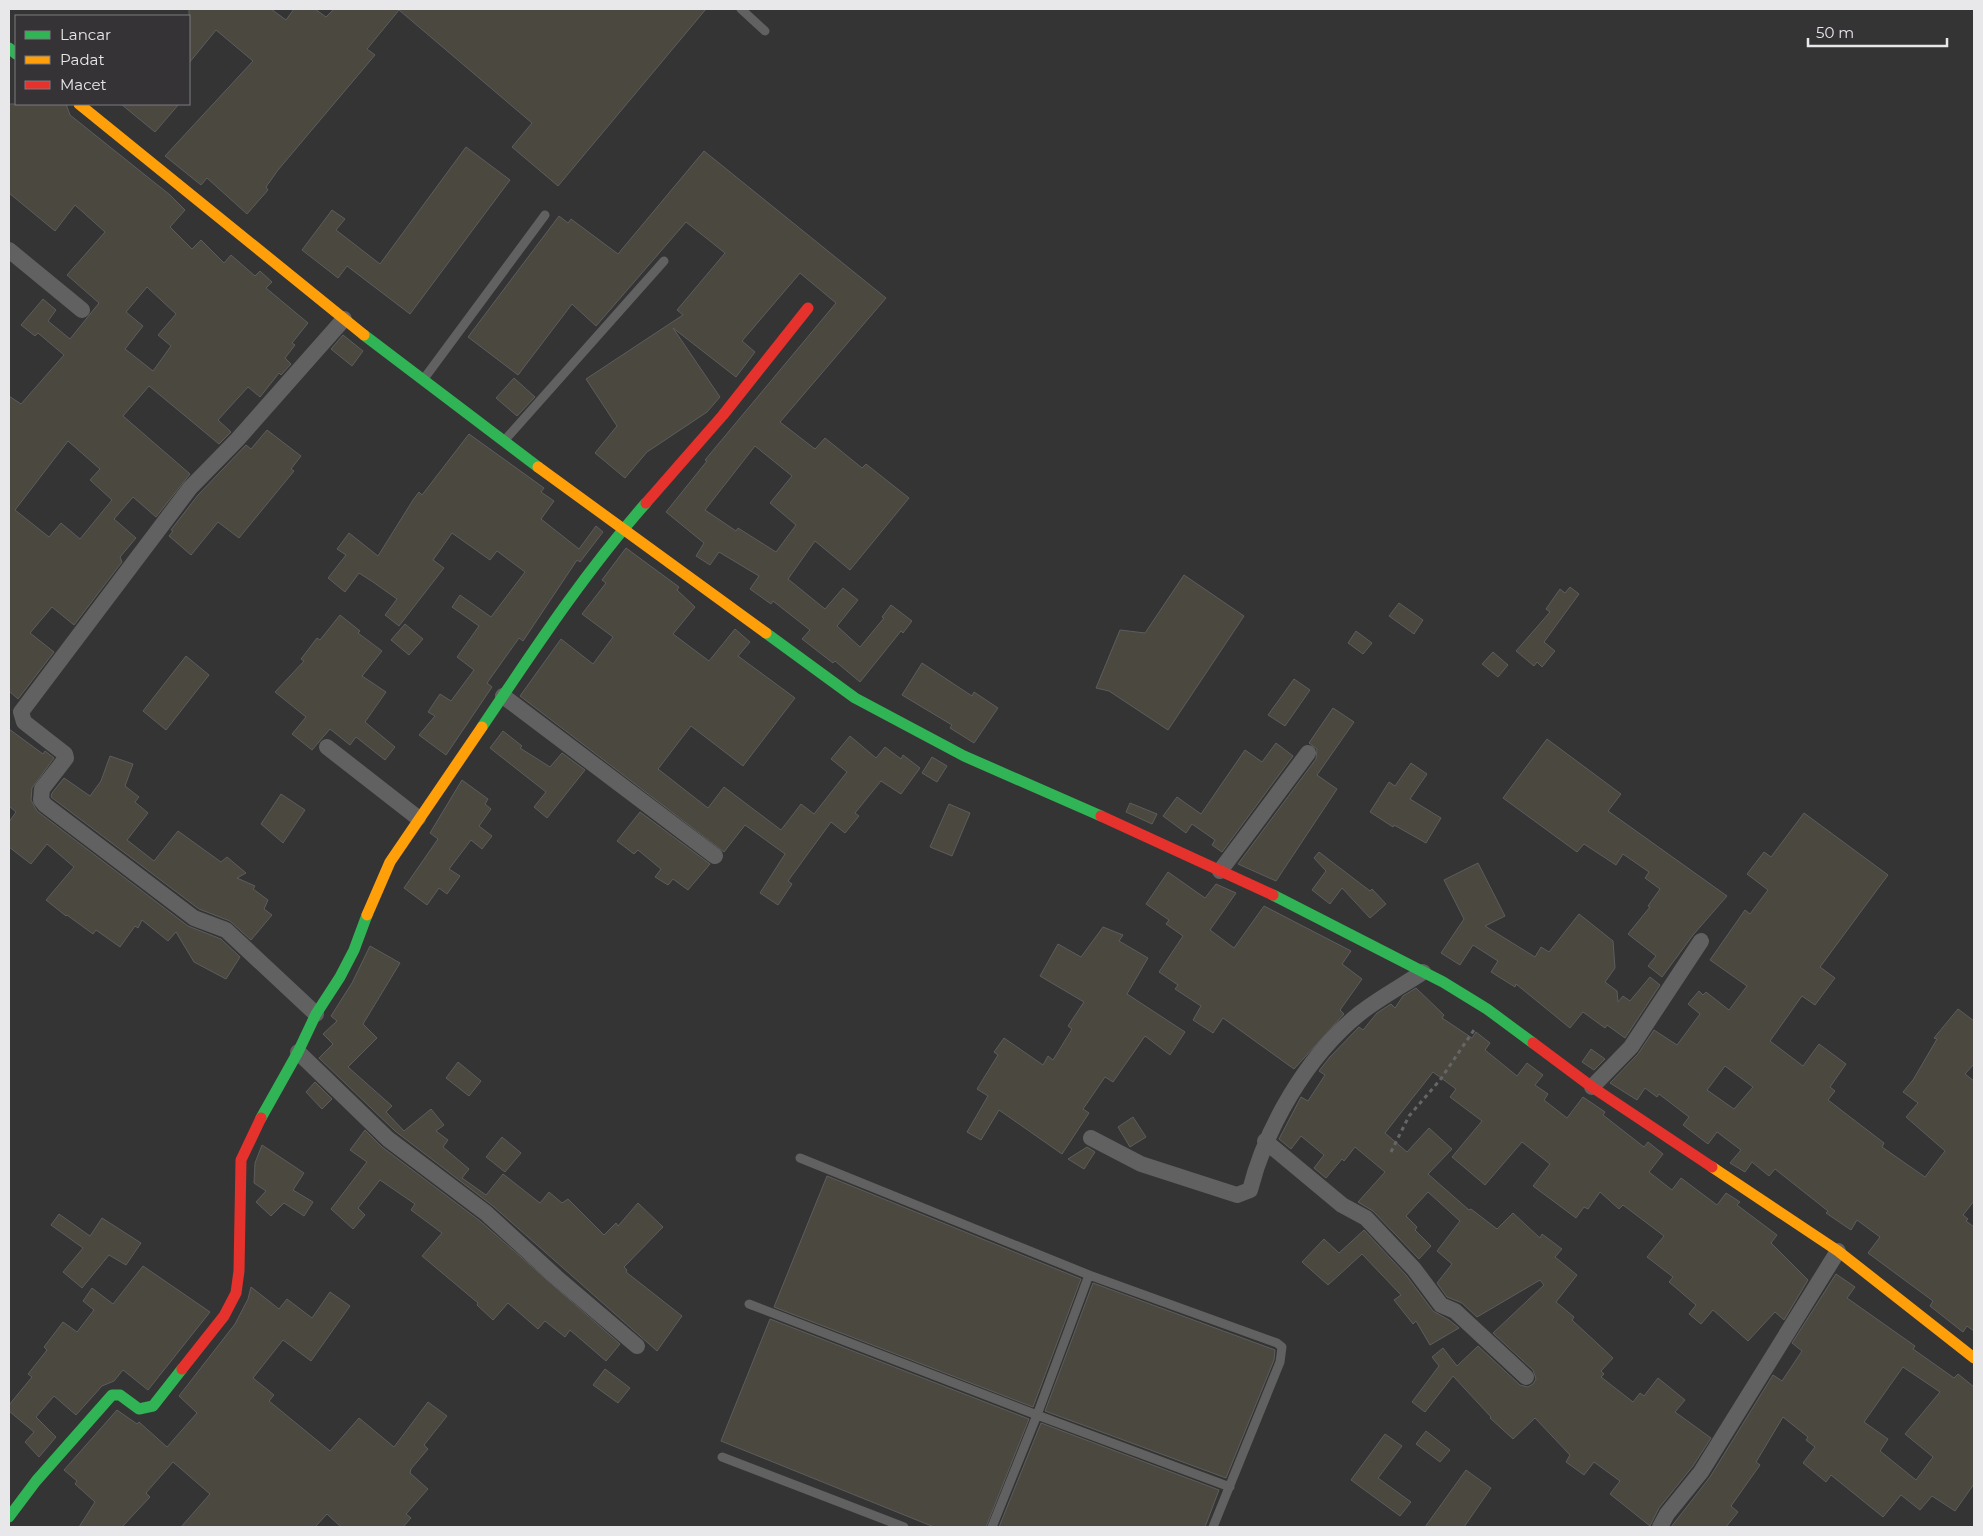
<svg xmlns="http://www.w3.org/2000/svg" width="1983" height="1536" font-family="Montserrat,sans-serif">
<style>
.building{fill:#4b4840;stroke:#5e5d5d;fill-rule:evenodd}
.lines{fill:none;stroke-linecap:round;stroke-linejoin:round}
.path{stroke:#666;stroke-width:3;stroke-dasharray:4 4;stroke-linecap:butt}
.lane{stroke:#616161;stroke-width:9}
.street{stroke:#616161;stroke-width:16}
.fast{stroke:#30b455;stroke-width:11}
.slow{stroke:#ff9f0a;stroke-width:11}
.jam{stroke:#e5322d;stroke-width:11}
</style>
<rect width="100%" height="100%" fill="#353435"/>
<path class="building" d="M189,9H271L286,20L294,9H315L326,17L334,9H706L558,186L512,147L532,123L399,10L367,49L375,55L278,170L266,187L268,190L247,214L207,178L201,185L165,156L253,61L216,30L189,63Z
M9,104H66L70,115L170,195L185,210L170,227L192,249L201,240L224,263L231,255L255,276L260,271L272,282L266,288L308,323L292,343L295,345L285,358L291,364L281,375L279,373L260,397L248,387L218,420L231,432L219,444L149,386L123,416L190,474L156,517L133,497L114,519L136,538L120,557L122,562L74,625L52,607L30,633L54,652L18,699L9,691V396L21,404L64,355L38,333L35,336L21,325L43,299L56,310L48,321L70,339L99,303L67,275L105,232L75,205L55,231L9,193ZM147,287L176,314L158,335L171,346L153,371L125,349L143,326L126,312ZM68,441L100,469L90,480L112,500L80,539L61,523L49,537L15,510Z
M121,104H179L155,132Z
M466,147L510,180L410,314L347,266L338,278L302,250L332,210L345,219L336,230L380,264Z
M704,151L886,298L780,422L815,449L825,438L862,468L866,464L909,498L850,570L815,541L788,579L825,609L843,588L858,600L837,626L860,647L884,618L882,617L891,605L912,621L903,633L901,631L860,682L835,661L833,663L802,639L810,630L773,601L771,604L750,589L759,576L719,552L710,565L696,556L704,543L666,512L707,461L705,460L836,303L800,273L742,341L755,352L736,377L673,328L720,397L707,412L647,452L625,478L595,453L617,426L586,379L683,315L677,310L725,253L686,222L596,326L572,304L518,375L468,337L559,216L568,223L571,219L618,254ZM755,446L792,476L770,503L796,525L776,552L738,528L736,531L705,510Z
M343,335L363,351L352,366L331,349Z
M514,378L535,397L517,416L496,398Z
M267,430L301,456L291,469L294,471L239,538L218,522L191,555L169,536L173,531L171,530L198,495L246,445L251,449Z
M469,434L544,488L541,492L554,501L541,519L579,549L596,526L603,532L580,562L577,560L523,641L519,638L487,683L492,687L446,755L419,735L435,716L428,712L440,694L451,701L474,670L457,657L479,626L452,607L460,595L491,617L525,572L497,551L490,560L452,533L433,560L444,568L399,626L385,615L397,599L373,582L359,573L345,592L328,578L346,555L337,549L349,533L378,556L413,500L419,492L422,495Z
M626,548L679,587L677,590L695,607L673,634L709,661L735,629L750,642L738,656L795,698L743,766L691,726L658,769L708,808L724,787L781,830L801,804L814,814L847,772L831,759L850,736L876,758L885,747L901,759L903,755L920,768L901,794L881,781L855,813L859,816L845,833L831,822L788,881L792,884L778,905L760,893L785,854L745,825L724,852L520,696L561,639L593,664L613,637L582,614L606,583L602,580Z
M1184,575L1244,616L1168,730L1109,691L1096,688L1120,630L1145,633Z
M1570,587L1579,594L1544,642L1555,651L1542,667L1537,662L1534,666L1516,651L1550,612L1546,609L1560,589L1565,593Z
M1399,603L1423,620L1414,634L1389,616Z
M340,615L360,631L358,633L382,651L362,676L386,692L365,722L395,747L385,760L356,737L350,745L330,729L312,750L292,734L306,717L275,692L304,661L301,659L317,638L320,640Z
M405,624L423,639L409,655L391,640Z
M1356,631L1372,643L1363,654L1348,643Z
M1493,652L1508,665L1498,677L1482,664Z
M186,656L209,675L166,730L143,711Z
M922,663L972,696L974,692L998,708L974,743L950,728L952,725L902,695Z
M1294,679L1310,690L1285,726L1268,715Z
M1333,708L1354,722L1317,775L1337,789L1276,881L1238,864L1316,759L1317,749L1309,743Z
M9,729L43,754L45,751L54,758L32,788L31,800L37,811L188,926L221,939L240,957L226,979L194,962L176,932L168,941L142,920L138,928L135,926L120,947L96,930L93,934L67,915L66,916L46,900L74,867L47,844L31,864L9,847V822L16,812L9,806Z
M503,731L522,746L520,748L550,767L562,753L585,770L547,818L534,807L546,792L490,748Z
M1547,739L1621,794L1608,811L1727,896L1693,935L1662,977L1648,966L1656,956L1628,934L1650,907L1648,906L1660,889L1645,878L1649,872L1623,854L1616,865L1584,844L1577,852L1503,798Z
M1276,743L1293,756L1222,852L1212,845L1215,840L1192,824L1186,833L1163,816L1177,797L1201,814L1245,750L1262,762Z
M110,756L133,764L125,786L139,797L135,802L148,813L127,840L154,861L178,831L221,862L227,857L246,873L237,878L255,886L253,889L268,900L264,909L272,915L251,940L230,921L199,909L51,797L52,793L64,778L90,796L101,781Z
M932,757L947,766L937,782L922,773Z
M1411,763L1427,774L1410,799L1441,818L1426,843L1394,825L1393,827L1370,812L1389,782L1395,786Z
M462,780L488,799L485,804L491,809L479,826L492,836L482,849L471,840L449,869L460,876L447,894L439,888L427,905L404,888L438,839L430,833Z
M281,794L305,810L283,843L261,824Z
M1130,803L1157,814L1152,824L1126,812Z
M949,804L970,813L952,856L930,847Z
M640,812L710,864L688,890L673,879L668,885L655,877L661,869L638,850L634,854L617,841Z
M1804,813L1888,875L1820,967L1835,978L1815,1005L1802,996L1770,1041L1803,1066L1819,1044L1846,1064L1830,1087L1835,1091L1828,1100L1884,1143L1882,1147L1925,1177L1945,1151L1906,1117L1918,1103L1903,1092L1913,1080L1937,1039L1934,1038L1958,1009L1974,1021V1064L1965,1074L1974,1081V1201L1963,1215L1968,1219L1966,1221L1974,1227V1331L1967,1326L1963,1332L1930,1306L1933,1301L1868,1253L1880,1237L1857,1220L1851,1230L1826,1213L1828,1211L1775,1169L1769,1176L1752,1162L1745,1172L1730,1163L1741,1150L1717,1132L1708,1144L1683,1125L1689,1117L1659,1094L1657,1097L1645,1088L1637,1100L1610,1083L1638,1054L1654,1030L1677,1045L1700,1014L1688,1004L1699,991L1703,995L1706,992L1729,1010L1747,986L1710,960L1745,910L1750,914L1768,890L1747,874L1764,852L1771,857ZM1725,1066L1753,1087L1734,1109L1707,1090Z
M1319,852L1370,891L1372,889L1386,904L1370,918L1342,888L1330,904L1312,890L1326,871L1314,858Z
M1478,863L1505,916L1485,926L1535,957L1541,947L1549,952L1579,914L1613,941L1615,968L1605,982L1617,991L1618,1002L1623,996L1630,1001L1650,977L1660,985L1625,1038L1607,1025L1605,1028L1583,1012L1570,1028L1516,984L1515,987L1491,972L1498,961L1473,945L1460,965L1441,953L1464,919L1444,880Z
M1168,872L1205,898L1216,884L1236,893L1210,930L1234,948L1264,906L1351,951L1342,964L1362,979L1340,1010L1344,1014L1294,1069L1223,1018L1213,1033L1193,1020L1201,1006L1175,989L1178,985L1159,972L1183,936L1166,924L1169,920L1146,904Z
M1103,927L1123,935L1119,941L1148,958L1127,994L1185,1032L1170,1055L1145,1036L1113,1082L1105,1077L1083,1109L1089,1113L1062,1154L999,1110L981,1140L967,1132L988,1096L977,1089L998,1055L994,1052L1004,1038L1043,1065L1048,1056L1053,1060L1072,1029L1068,1026L1084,1002L1040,976L1058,944L1081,957Z
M370,946L400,963L363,1024L377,1038L348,1067L392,1106L386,1112L404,1131L431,1109L444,1125L436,1131L448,1140L443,1147L469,1169L462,1178L486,1195L503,1174L540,1203L549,1192L562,1203L568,1199L604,1235L616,1223L618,1226L638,1203L663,1227L624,1267L627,1270L626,1272L682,1316L657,1351L493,1206L395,1131L319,1058L333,1044L323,1034L337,1021L331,1016L352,983Z
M1416,988L1444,1015L1442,1018L1472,1038L1476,1032L1490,1043L1485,1050L1517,1076L1527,1063L1543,1075L1535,1085L1548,1094L1544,1100L1567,1118L1583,1097L1605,1112L1603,1115L1644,1147L1648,1142L1663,1154L1649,1172L1672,1190L1681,1178L1717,1205L1726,1193L1740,1202L1737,1205L1777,1235L1771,1243L1808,1280L1784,1320L1775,1312L1748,1341L1713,1310L1701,1324L1689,1314L1696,1305L1669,1282L1673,1277L1647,1257L1664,1236L1623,1205L1619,1209L1600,1192L1588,1209L1584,1207L1576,1218L1533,1186L1550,1164L1522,1142L1485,1185L1452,1157L1482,1121L1450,1097L1456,1089L1433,1072L1385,1133L1407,1152L1429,1128L1452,1149L1428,1174L1469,1210L1471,1209L1497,1229L1513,1213L1540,1238L1542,1234L1562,1249L1555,1257L1577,1275L1556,1302L1574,1317L1572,1320L1613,1358L1601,1371L1604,1374L1601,1377L1633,1402L1640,1393L1644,1396L1658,1378L1685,1400L1675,1412L1711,1438L1693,1466L1659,1508L1650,1526L1610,1494L1620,1481L1594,1462L1584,1475L1566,1462L1570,1455L1535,1418L1513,1439L1490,1418L1491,1417L1453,1376L1425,1412L1412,1402L1439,1366L1432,1357L1443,1348L1457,1366L1478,1346L1520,1385L1528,1387L1533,1384L1536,1379L1533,1370L1493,1333L1544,1285L1540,1280L1477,1317L1462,1303L1447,1297L1437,1283L1452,1264L1437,1251L1460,1221L1428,1192L1406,1216L1417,1227L1415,1230L1431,1246L1419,1259L1373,1211L1358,1202L1385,1172L1355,1147L1344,1161L1342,1159L1326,1178L1314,1168L1324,1155L1301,1136L1291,1149L1279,1139L1301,1097L1308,1101L1325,1075L1319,1071L1330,1057L1359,1027L1363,1030L1377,1013L1391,1004L1395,1008L1403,996Z
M1591,1049L1605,1059L1594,1070L1582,1062Z
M458,1062L481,1081L469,1096L446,1078Z
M315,1082L332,1099L322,1109L306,1092Z
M1133,1117L1146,1137L1130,1147L1118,1127Z
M365,1130L382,1147L480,1221L620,1344L606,1361L570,1330L565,1337L545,1321L538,1329L508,1303L493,1320L477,1305L478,1303L422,1256L442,1233L411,1210L415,1204L380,1180L358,1208L365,1215L353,1229L331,1209L367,1162L350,1150Z
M502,1137L521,1153L505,1172L486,1157Z
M262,1145L304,1173L293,1190L313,1202L304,1216L284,1203L271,1216L256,1202L266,1191L254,1183L255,1163Z
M1087,1147L1095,1152L1084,1169L1068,1159Z
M827,1176L1081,1279L1033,1407L774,1307Z
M59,1214L90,1236L102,1218L141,1243L126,1265L109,1255L82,1288L63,1272L83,1248L51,1225Z
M1364,1230L1406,1275L1433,1311L1449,1320L1459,1328L1430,1345L1416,1321L1413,1324L1394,1300L1401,1295L1362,1254L1328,1285L1302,1262L1324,1239L1339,1253Z
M143,1266L210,1312L148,1390L123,1370L114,1381L102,1386L76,1415L54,1396L36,1417L56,1437L39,1457L25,1442L34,1432L9,1411V1405L32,1377L28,1374L47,1350L44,1347L63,1322L77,1332L94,1310L83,1301L92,1288L113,1304Z
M1836,1274L1855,1287L1847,1298L1915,1346L1913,1349L1954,1378L1958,1374L1974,1387V1484L1955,1511L1932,1496L1920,1510L1901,1495L1883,1517L1831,1475L1826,1482L1803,1463L1815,1447L1806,1440L1808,1437L1783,1417L1756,1462L1760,1465L1731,1506L1738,1512L1726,1527H1671L1710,1477L1773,1375L1782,1381L1802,1351L1792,1343ZM1903,1367L1940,1392L1905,1434L1933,1457L1916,1480L1880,1451L1888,1439L1864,1422Z
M1093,1283L1275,1350L1274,1360L1226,1478L1045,1411Z
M251,1287L279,1309L287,1299L312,1318L330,1292L350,1306L311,1361L283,1340L253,1378L274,1395L269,1401L330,1451L359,1418L394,1447L428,1402L447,1416L424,1445L428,1449L411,1469L410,1473L428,1489L406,1514L411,1518L403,1527H341L327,1514L315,1527H181L210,1494L173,1462L146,1493L150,1497L122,1527H79L95,1502L75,1484L77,1481L64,1470L117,1410L137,1424L139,1422L167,1447L197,1413L179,1396L235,1324L248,1299Z
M770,1319L1029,1419L986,1527H934L721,1441Z
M605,1369L630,1388L618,1403L593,1385Z
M1041,1423L1219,1490L1205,1527H999Z
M1426,1431L1450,1450L1440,1462L1416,1444Z
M1385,1434L1402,1446L1378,1478L1411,1502L1400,1516L1351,1480Z
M1466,1470L1491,1488L1464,1527H1425Z"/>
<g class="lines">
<path class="path" d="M1391,1152L1409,1116L1440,1080L1476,1027"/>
<path class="lane" d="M741,9L765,31
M423,380L545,215
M504,441L664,261
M800,1158L1089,1275L1277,1343L1282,1347L1280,1362L1213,1527
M749,1304L1037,1415L1230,1487
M722,1457L904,1527
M992,1527L1037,1415L1089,1275"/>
<path class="street" d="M9,250L82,310
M503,696L715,856
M327,747L418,818
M1220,871L1308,753
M316,1014L226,930L194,918L45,805L41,800L42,789L66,758L65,754L24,722L21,712L190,488L237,440L344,319
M298,1052L388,1139L486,1213L556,1277L637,1346
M1592,1087L1631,1047L1701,941
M1091,1138L1141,1164L1237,1195L1250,1190C1266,1127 1307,1056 1359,1014C1379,998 1402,986 1423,972
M1265,1141L1342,1205L1366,1218L1414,1269L1441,1305L1455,1311L1526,1377
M1660,1527L1667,1514L1701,1472L1838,1251"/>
<path class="fast" d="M9,48L16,54
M364,335L538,467
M766,633L855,698L964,756L1101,816
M482,727C534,650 585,572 646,503
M1273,895L1443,982L1487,1009L1533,1043
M261,1118L298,1052L316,1014L340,977L354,950L367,915
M9,1517L36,1481L112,1395H120L139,1409L153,1406L182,1369"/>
<path class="slow" d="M79,104L364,335
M538,467L766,633
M367,915L390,862L482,727
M1712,1167L1838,1251L1974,1358"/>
<path class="jam" d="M646,503L723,415L808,308
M1101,816L1273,895
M1533,1043L1592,1087L1712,1167
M182,1369L224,1316L236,1293L239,1271L241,1160L261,1118"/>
</g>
<rect width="1983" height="1536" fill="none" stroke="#e8e7e9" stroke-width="20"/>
<rect x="15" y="15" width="175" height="90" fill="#353336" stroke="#7d7b7e"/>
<rect x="25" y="31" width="25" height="8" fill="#30b455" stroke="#7d7b7e"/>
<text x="60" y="40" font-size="15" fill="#e8e7e9">Lancar</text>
<rect x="25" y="56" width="25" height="8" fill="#ff9f0a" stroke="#7d7b7e"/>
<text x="60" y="65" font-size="15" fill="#e8e7e9">Padat</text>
<rect x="25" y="81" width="25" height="8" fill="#e5322d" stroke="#7d7b7e"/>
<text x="60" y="90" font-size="15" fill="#e8e7e9">Macet</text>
<path d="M1808 38v8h139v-8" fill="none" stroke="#e8e7e9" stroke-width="2.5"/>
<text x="1816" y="38" font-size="15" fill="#e8e7e9" stroke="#353336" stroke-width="4" paint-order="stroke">50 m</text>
</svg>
